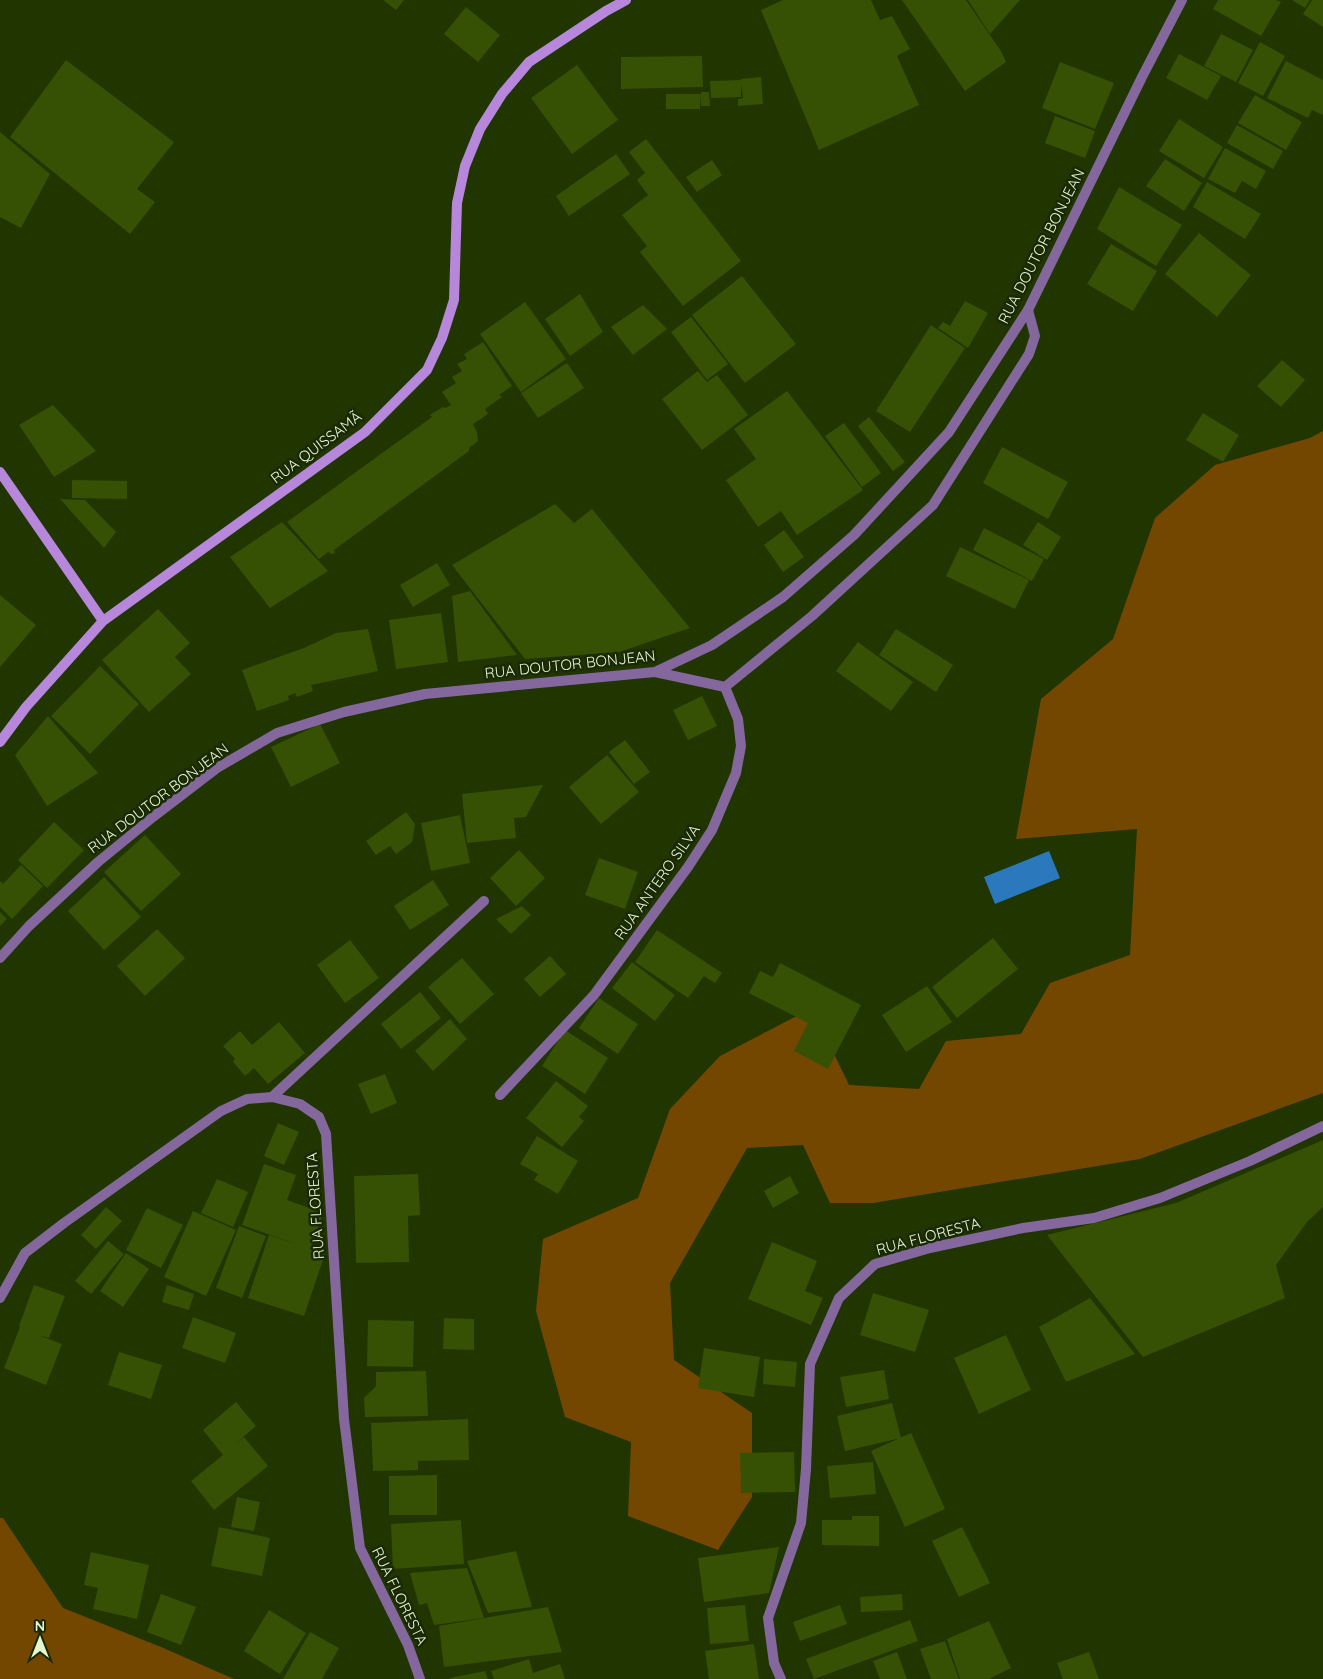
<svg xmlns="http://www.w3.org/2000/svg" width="1323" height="1679" font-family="Quicksand,sans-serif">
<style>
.green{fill:#744700}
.water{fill:#2b78bc}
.building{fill:#365104}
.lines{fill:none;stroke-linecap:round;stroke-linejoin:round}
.lane{stroke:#84679c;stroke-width:10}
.street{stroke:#84679c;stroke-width:10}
.secondary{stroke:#b687db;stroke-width:10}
.labels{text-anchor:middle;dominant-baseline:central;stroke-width:5;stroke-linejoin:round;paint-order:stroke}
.street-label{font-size:15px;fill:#e4f6d2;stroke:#1a2905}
</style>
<rect width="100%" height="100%" fill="#203500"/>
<path class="green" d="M1323,431V1093L1140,1159L873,1203H830L803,1145L747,1148L670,1283L674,1360L752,1413V1497L718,1550L628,1516L631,1442L565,1417L536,1311L543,1239L638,1198L670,1109L720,1056L812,1008L849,1085L919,1089L946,1041L1021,1034L1050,983L1130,955L1137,829L1016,839L1041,699L1113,639L1155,518L1215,465L1310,438Z
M0,1518H3L63,1608L161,1647L234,1679H0Z"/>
<path class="water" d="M1049,851L1060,878L995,904L984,877Z"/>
<path class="building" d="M383,0H404L396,10Z
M783,0H871L880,20L892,16L910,49L897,56L919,105L819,150L761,10Z
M902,0H966L1001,51L1006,62L965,91Z
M968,0H1020L990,34Z
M1218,0H1276L1281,2L1261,36L1213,9Z
M1292,0H1310L1305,8Z
M1312,0H1323V27L1303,14Z
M466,7L500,35L478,62L444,34Z
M1221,34L1253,50L1236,82L1204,66Z
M1260,42L1285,56L1263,96L1238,83Z
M1179,54L1221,76L1207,100L1166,78Z
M702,56L703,87L621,89V57Z
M66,60L174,142L137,189L155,202L130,234L10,137Z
M1286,61L1323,80V115L1312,110L1308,118L1267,98Z
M1060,62L1114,83L1095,129L1042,108Z
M577,65L618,120L572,154L531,98Z
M761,77L763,104L738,106V99L743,98L741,84V97L711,98L710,81L741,80V79Z
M701,92H709L710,106H701L700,96V109H666V94H701Z
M1255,95L1302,122L1286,150L1238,123Z
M1055,116L1095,131L1085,158L1045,143Z
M1179,119L1223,147L1204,178L1159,151Z
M1237,125L1283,151L1273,169L1227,143Z
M0,132L50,174L21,228L0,217Z
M646,139L741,261L683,306L640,252L647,246L622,215L648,195L637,180L645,173L629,152Z
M1225,148L1266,171L1256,189L1242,181L1235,193L1208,179Z
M616,154L630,174L569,216L556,196Z
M1165,159L1202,183L1184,211L1146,186Z
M712,160L722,175L697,192L686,177Z
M1207,182L1261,214L1245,239L1193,207Z
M1119,187L1182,225L1156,266L1097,229Z
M1199,233L1251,275L1217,317L1165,274Z
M1111,244L1157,271L1133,311L1087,284Z
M742,276L796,344L745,383L692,315Z
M580,294L603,332L570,356L545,319Z
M965,301L988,313L968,348L938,328L943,322L950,326Z
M525,302L566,359L521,392L480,334Z
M643,305L667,329L633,355L611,327Z
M691,317L728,364L707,380L671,332Z
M931,325L965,348L910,432L876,411Z
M483,342L512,386L499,395L502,397L485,409L488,414L473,424L477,432L478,441L469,448V451L334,550L335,553L332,554L328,552L319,559L287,522L432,417L430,415L443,407L445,408L451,405L442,392L456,383L452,377L462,371L457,364L467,359L464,354Z
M1282,360L1305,380L1281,407L1257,386Z
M567,363L584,388L538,418L521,393Z
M698,371L707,382L717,375L748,415L702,450L662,399Z
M787,391L863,490L797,535L781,511L758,527L726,480L756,459L734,429Z
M53,405L96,451L54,477L19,425Z
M1203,413L1239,435L1223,462L1186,440Z
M869,417L905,462L893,471L858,426Z
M844,423L881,473L862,487L825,436Z
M1002,447L1068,482L1048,519L983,483Z
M72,480L127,481V499L72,498Z
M60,499L85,500L116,532L104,548Z
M555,504L574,523L592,509L690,628L619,652L525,659L452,565Z
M282,522L328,571L270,608L230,557Z
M1038,522L1061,537L1047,560L1023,545Z
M984,528L1044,559L1032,581L973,550Z
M784,530L804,557L783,572L764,545Z
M960,547L1029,580L1015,609L946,576Z
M437,563L450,585L413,607L400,585Z
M470,591L517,655L458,662L452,596Z
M0,595L36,625L0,667Z
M158,609L190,643L175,657L191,674L149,712L102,660Z
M441,613L448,662L396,669L389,620Z
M368,629L378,671L311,685L313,691L297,697L295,693L288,696L289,700L257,711L242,670L304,648L336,633Z
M896,629L953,665L936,692L879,655Z
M858,642L913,682L891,711L836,671Z
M100,666L139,704L90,754L51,716Z
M702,696L717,726L688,740L673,710Z
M48,716L98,773L47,806L15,755Z
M320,724L340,763L291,787L271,747Z
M625,740L650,772L634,784L609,752Z
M607,755L639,792L601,824L569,787Z
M543,785L526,817L514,818L516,838L467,843L462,794Z
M406,812L415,824L412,842L396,854L390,846L376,855L366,841Z
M460,815L470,863L431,871L421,823Z
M54,822L84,850L47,888L18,860Z
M145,835L181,874L141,911L104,872Z
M519,850L545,878L516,906L490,878Z
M599,858L638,872L625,909L585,895Z
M21,865L43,886L12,919L0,907V881L3,884Z
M104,877L141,917L104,950L68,911Z
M433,880L449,905L410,930L394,906Z
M522,906L531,915L511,934L496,919Z
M0,912L7,919L0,926Z
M157,929L185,958L145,996L117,966Z
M657,930L722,973L715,983L704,976L688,998L635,962Z
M993,938L1018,969L957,1018L932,987Z
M350,940L379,978L345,1003L317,965Z
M550,956L566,974L540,997L524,979Z
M462,958L494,994L460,1024L428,987Z
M632,962L675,995L655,1021L612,988Z
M780,963L861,1005L828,1069L794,1051L808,1023L749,993L760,971L773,977Z
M927,986L952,1022L906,1052L882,1015Z
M420,992L441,1018L401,1049L381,1024Z
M599,998L638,1024L618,1054L579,1028Z
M450,1019L467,1039L433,1071L415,1051Z
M279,1022L305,1053L268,1084L254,1068L245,1076L233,1062L235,1059L223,1046L240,1031L252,1045Z
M565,1030L608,1058L585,1094L542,1066Z
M385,1074L397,1103L371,1114L358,1084Z
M556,1081L588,1106L579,1117L584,1121L562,1147L526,1118Z
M278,1123L299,1132L284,1165L264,1156Z
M537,1136L578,1161L558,1194L534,1180L538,1174L520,1164Z
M1323,1140V1207L1307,1222L1276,1265L1285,1298L1143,1357L1047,1235L1176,1203Z
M264,1164L296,1175L287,1200L323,1213L310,1249L325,1254L304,1316L248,1298L269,1235L302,1246L242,1225Z
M418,1174L420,1215L408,1216L409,1262L356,1263L354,1176Z
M790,1176L799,1193L773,1208L764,1191Z
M217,1179L248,1192L233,1227L201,1213Z
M106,1207L122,1221L96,1249L81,1235Z
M147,1208L183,1225L161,1268L126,1250Z
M193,1211L236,1230L206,1296L164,1277Z
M239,1226L266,1236L242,1298L216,1288Z
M108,1241L124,1254L91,1294L75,1281Z
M772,1242L817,1261L805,1291L823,1298L811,1325L748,1299Z
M126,1253L149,1269L123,1307L100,1291Z
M34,1285L65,1296L49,1338L38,1335L62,1344L46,1385L4,1368L20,1327L19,1326Z
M167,1285L194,1294L189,1310L162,1302Z
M873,1293L929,1310L915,1352L860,1335Z
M1090,1298L1135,1354L1066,1382L1039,1327Z
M193,1317L236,1333L225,1363L182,1348Z
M444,1318L474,1319V1350L443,1349Z
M368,1320L414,1321L413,1367L367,1366Z
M1006,1335L1031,1390L979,1414L954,1358Z
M704,1348L760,1357L754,1397L698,1388Z
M119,1352L162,1365L151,1399L108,1385Z
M764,1359L797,1362L795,1387L763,1384Z
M884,1370L889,1399L846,1407L840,1377Z
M426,1371L428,1416L365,1417L364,1398L376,1386V1372Z
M236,1402L256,1426L235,1444L244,1437L268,1466L214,1510L191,1481L223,1455L203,1430Z
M892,1403L901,1438L845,1451L837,1416Z
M468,1419L469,1460L418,1461V1470L373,1471L371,1423Z
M911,1433L945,1509L905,1527L871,1451Z
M794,1452L795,1492L741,1493L740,1453Z
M873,1462L876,1494L830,1498L827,1466Z
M437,1475V1515H389V1476Z
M237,1497L260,1502L254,1531L231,1527Z
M852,1516H879V1546L822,1545V1520H852Z
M461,1520L464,1564L393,1569L391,1524Z
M219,1527L270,1538L262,1576L211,1566Z
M962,1527L990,1583L959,1597L932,1541Z
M779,1547L769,1593L704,1602L698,1558Z
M516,1551L532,1607L488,1613L467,1561Z
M91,1552L149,1565L137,1619L93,1609L98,1588L84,1585Z
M467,1568L484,1618L434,1625L427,1603L419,1605L410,1573Z
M161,1594L196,1607L181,1645L147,1632Z
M902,1594L903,1610L861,1612L860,1597Z
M745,1605L749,1641L710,1644L707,1608Z
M840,1605L847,1624L800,1641L793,1622Z
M548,1607L562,1652L444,1667L439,1626Z
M269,1610L306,1633L280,1674L244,1651Z
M910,1620L918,1641L814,1679L806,1659Z
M989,1621L1011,1668L989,1679H960L947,1639Z
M310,1632L339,1648L322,1679H283Z
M945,1641L959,1679H931L920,1649Z
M754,1644L759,1679H709L705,1651Z
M897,1652L907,1679H880L873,1661Z
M1089,1652L1099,1679H1063L1057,1663Z
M529,1659L533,1673L560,1664L565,1679H494L491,1671Z
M485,1671L488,1679H450V1678Z"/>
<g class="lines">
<path class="lane" d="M725,687L812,616L933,505L1029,354L1035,336L1028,310"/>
<path class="street" d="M0,958L29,926L98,862L153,817L217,768L277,733L344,712L425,694L655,672L712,645L783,597L854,535L949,432L1028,310L1142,77L1182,0
M500,1095L594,995L688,867L712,830L736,773L741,746L738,719L725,687L655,672
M272,1097L484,901
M0,1298L25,1253L64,1223L221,1111L247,1099L272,1097L300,1104L319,1117L326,1134L344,1419L360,1548L408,1645L420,1679
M781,1679L774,1663L768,1618L801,1523L806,1469L810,1364L839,1298L875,1264L930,1248L1023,1228L1094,1218L1160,1198L1250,1161L1323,1126"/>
<path class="secondary" d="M0,472L103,621
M0,742L26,707L103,621L365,432L427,370L442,338L454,300L457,203L465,166L480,129L502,94L529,62L606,11L626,0"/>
</g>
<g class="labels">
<g class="street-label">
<text transform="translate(1041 246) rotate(-63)">RUA DOUTOR BONJEAN</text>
<text transform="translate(316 447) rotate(-37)">RUA QUISSAMÃ</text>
<text transform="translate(570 664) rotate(-6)">RUA DOUTOR BONJEAN</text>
<text transform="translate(158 798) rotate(-37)">RUA DOUTOR BONJEAN</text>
<text transform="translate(657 882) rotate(-55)">RUA ANTERO SILVA</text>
<text transform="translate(315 1206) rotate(-94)">RUA FLORESTA</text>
<text transform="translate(928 1236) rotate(-15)">RUA FLORESTA</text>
<text transform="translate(400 1596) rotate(64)">RUA FLORESTA</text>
</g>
</g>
<g transform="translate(40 1639)" stroke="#1a2905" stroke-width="4" paint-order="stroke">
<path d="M0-4L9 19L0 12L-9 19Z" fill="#e4f6d2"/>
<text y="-8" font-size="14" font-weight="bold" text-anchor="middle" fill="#e4f6d2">N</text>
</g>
</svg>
